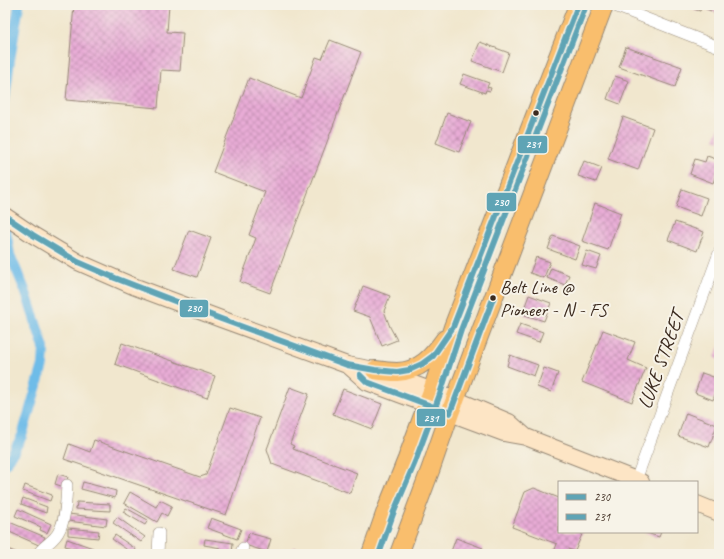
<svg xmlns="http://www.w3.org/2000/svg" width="724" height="559" font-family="Caveat,sans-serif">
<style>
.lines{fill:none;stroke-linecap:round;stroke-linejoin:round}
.canal{stroke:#6ebce8;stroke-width:10}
.building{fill:url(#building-cross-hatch)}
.minor-casing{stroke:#968876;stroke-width:12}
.secondary-casing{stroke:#968876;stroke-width:18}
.primary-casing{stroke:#968876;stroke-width:20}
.minor{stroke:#fff;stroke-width:11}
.secondary{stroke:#fde5c5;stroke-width:16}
.primary{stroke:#f9be6d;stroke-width:18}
.bus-1-casing{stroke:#f7f3e8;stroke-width:9}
.bus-2-casing{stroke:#f7f3e8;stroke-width:9}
.bus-1{stroke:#5fa4b5;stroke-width:6}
.bus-2{stroke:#5fa4b5;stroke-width:6}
.bus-dot{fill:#3b2a1e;stroke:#f7f3e8;stroke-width:1.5}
.labels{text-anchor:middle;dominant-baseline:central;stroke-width:4;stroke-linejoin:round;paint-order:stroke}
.bus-label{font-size:19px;fill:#3b2a1e;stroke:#f7f3e8;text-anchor:start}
.street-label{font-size:20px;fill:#3b2a1e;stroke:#f7f3e8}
.line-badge{stroke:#f7f3e8;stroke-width:1.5}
.badge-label{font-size:11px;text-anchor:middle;font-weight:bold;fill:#fff}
</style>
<defs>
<pattern id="building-cross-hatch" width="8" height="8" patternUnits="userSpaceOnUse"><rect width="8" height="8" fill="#e8acd6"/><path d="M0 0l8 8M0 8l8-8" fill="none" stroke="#bd8cad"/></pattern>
</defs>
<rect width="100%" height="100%" fill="#f7f3e8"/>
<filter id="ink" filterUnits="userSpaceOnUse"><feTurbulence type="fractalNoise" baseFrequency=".025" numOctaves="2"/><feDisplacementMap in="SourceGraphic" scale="8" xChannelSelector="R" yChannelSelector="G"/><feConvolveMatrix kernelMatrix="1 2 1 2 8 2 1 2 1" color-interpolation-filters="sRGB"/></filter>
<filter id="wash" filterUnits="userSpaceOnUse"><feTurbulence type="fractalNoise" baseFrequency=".012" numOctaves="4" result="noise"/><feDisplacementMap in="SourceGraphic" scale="16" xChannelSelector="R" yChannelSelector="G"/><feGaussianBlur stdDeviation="0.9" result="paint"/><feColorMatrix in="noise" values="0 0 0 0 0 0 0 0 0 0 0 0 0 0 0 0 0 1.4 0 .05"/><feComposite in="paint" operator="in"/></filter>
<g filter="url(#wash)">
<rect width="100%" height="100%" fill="#f1e7ce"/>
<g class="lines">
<path class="canal" d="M5,99L10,60L19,5
M5,224L10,255L25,290L44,348L43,365L22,436L10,458L5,464"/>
</g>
<g id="blocks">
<path class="building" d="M74,5H169L167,32L183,33L180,71L161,70L158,108L66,100Z
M695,5H702L700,11L694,9Z
M707,5H719V14L706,9Z
M330,40L361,52L270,293L240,282L256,238L249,235L265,192L213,172L249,78L301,98L316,57L322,59Z
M480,42L509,53L502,72L472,61Z
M626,47L682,67L675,87L619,67Z
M464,74L489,83L487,87L491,88L490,91L486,90L485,93L460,84Z
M615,76L629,81L620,104L607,99Z
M447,113L471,122L459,152L436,143Z
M623,117L653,128L638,170L608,159Z
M719,127V141L714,139Z
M707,156L719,160V166L713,183L690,174L695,159L705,162Z
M584,161L602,168L596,182L578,176Z
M682,189L707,198L701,216L676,207Z
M595,203L621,213L608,250L582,241Z
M675,222L704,232L697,251L668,240Z
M189,230L211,238L197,277L174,269Z
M553,236L580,246L575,259L548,249Z
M587,251L601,256L596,269L582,265Z
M536,257L550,262L544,278L530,273Z
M551,268L569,275L565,285L547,278Z
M363,286L390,296L384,311L390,327L397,340L382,346L370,317L353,311Z
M529,295L551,303L544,321L522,314Z
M520,324L543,332L539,342L516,334Z
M603,330L635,342L628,360L646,368L632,402L582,382Z
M122,343L215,376L207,398L115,364Z
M719,346V360L715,358Z
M510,355L538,365L534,376L507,366Z
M544,368L558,373L551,392L537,387Z
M702,373L719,379V384L713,400L695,393Z
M290,387L309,394L290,444L294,446L293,449L357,473L350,493L272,464L267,449Z
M343,389L382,404L372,429L333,414Z
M230,408L260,418L226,515L64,459L69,444L90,452L94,440L200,477L206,475Z
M686,413L717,425L709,447L678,436Z
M58,474L68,477L64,487L55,484Z
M83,482L116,491L115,498L81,489Z
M25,485L52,495L50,501L23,491Z
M534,488L559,498V532H583L575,551L568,549L566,554H560L554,552L557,544L512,527L525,492Z
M130,492L156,507L160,500L172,506L167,516L162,513L157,522L124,503Z
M23,498L47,507L46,513L21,504Z
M77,502L110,504V511L76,509Z
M126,508L148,520L145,525L123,512Z
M18,509L51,524L47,533L40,530L41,527L15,516Z
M69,514L107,519L106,526L68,521Z
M117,517L145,537L141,542L113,523Z
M211,518L241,529L237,539L207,528Z
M7,521L45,537L41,546L5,530V525Z
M68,528L99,531L98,538L68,535Z
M644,532H661L659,537Z
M249,533L271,539L267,552L245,545Z
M115,535L136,549L133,554L112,539Z
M456,538L483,548L481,554H450Z
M67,539L93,548L91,554L65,546Z
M205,539L233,543L232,554H220L221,548L204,545Z
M294,547L312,554H291Z
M5,548L20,554H5Z"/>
</g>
</g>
<g filter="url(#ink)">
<use href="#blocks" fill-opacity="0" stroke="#968876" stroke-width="1"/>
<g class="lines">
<g class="minor-casing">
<path id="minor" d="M612,5L719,47
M636,480L719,253
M38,554C43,545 55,541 59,531C66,519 66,499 67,485
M158,554L159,533
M240,554L243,548"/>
</g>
<g class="secondary-casing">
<path id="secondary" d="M5,216L33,235L78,262L133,286L221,319L347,365L375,370L455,399L509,422L526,437
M349,366L367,382L504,433L526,437L641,482
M697,504L719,513"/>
</g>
<g class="primary-casing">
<path id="primary" d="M375,370C382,371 390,372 397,372C420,371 433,356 445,339
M371,554L386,511L407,459L432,391L453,327L578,5
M399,554L431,468L450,413L604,5"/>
</g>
<use href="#minor" class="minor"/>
<use href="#secondary" class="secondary"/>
<use href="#primary" class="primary"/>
<g class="bus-1-casing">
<path id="bus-1" d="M5,216L33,235L78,262L115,278L221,319L347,365L375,370L397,372L409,370L422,364L433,356L453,327L578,5
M360,375L367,382L450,413
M450,413L494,296"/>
</g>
<g class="bus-2-casing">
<path id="bus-2" d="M379,554L393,514L415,462L440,394L461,330L585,8"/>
</g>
<use href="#bus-1" class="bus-1"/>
<use href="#bus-2" class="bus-2"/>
</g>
</g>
<g class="bus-dot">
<circle cx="536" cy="113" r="3.5"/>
<circle cx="493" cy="298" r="3.5"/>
</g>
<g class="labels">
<g class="bus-label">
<text x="500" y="287">Belt Line @<tspan x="500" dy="23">Pioneer - N - FS</tspan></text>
</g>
<g class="street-label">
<text transform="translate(661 360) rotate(-70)">LUKE STREET</text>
</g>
</g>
<g class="line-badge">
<rect x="517" y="135" width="31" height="19" rx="4" fill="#5fa4b5"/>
<rect x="486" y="192" width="31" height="20" rx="4" fill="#5fa4b5"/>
<rect x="179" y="299" width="30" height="19" rx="4" fill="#5fa4b5"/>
<rect x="416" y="408" width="30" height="19" rx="4" fill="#5fa4b5"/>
</g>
<g class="badge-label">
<text x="533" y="148">231</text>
<text x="501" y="206">230</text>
<text x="194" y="312">230</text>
<text x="431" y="422">231</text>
</g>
<rect width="724" height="559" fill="none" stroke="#f7f3e8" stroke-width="20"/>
<rect x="558" y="481" width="140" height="52" fill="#f7f3e8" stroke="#aca397"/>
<rect x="566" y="494" width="20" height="6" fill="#5fa4b5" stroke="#aca397"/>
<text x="594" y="501" font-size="12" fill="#3b2a1e">230</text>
<rect x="566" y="514" width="20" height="6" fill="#5fa4b5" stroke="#aca397"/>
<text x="594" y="521" font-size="12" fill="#3b2a1e">231</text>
</svg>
